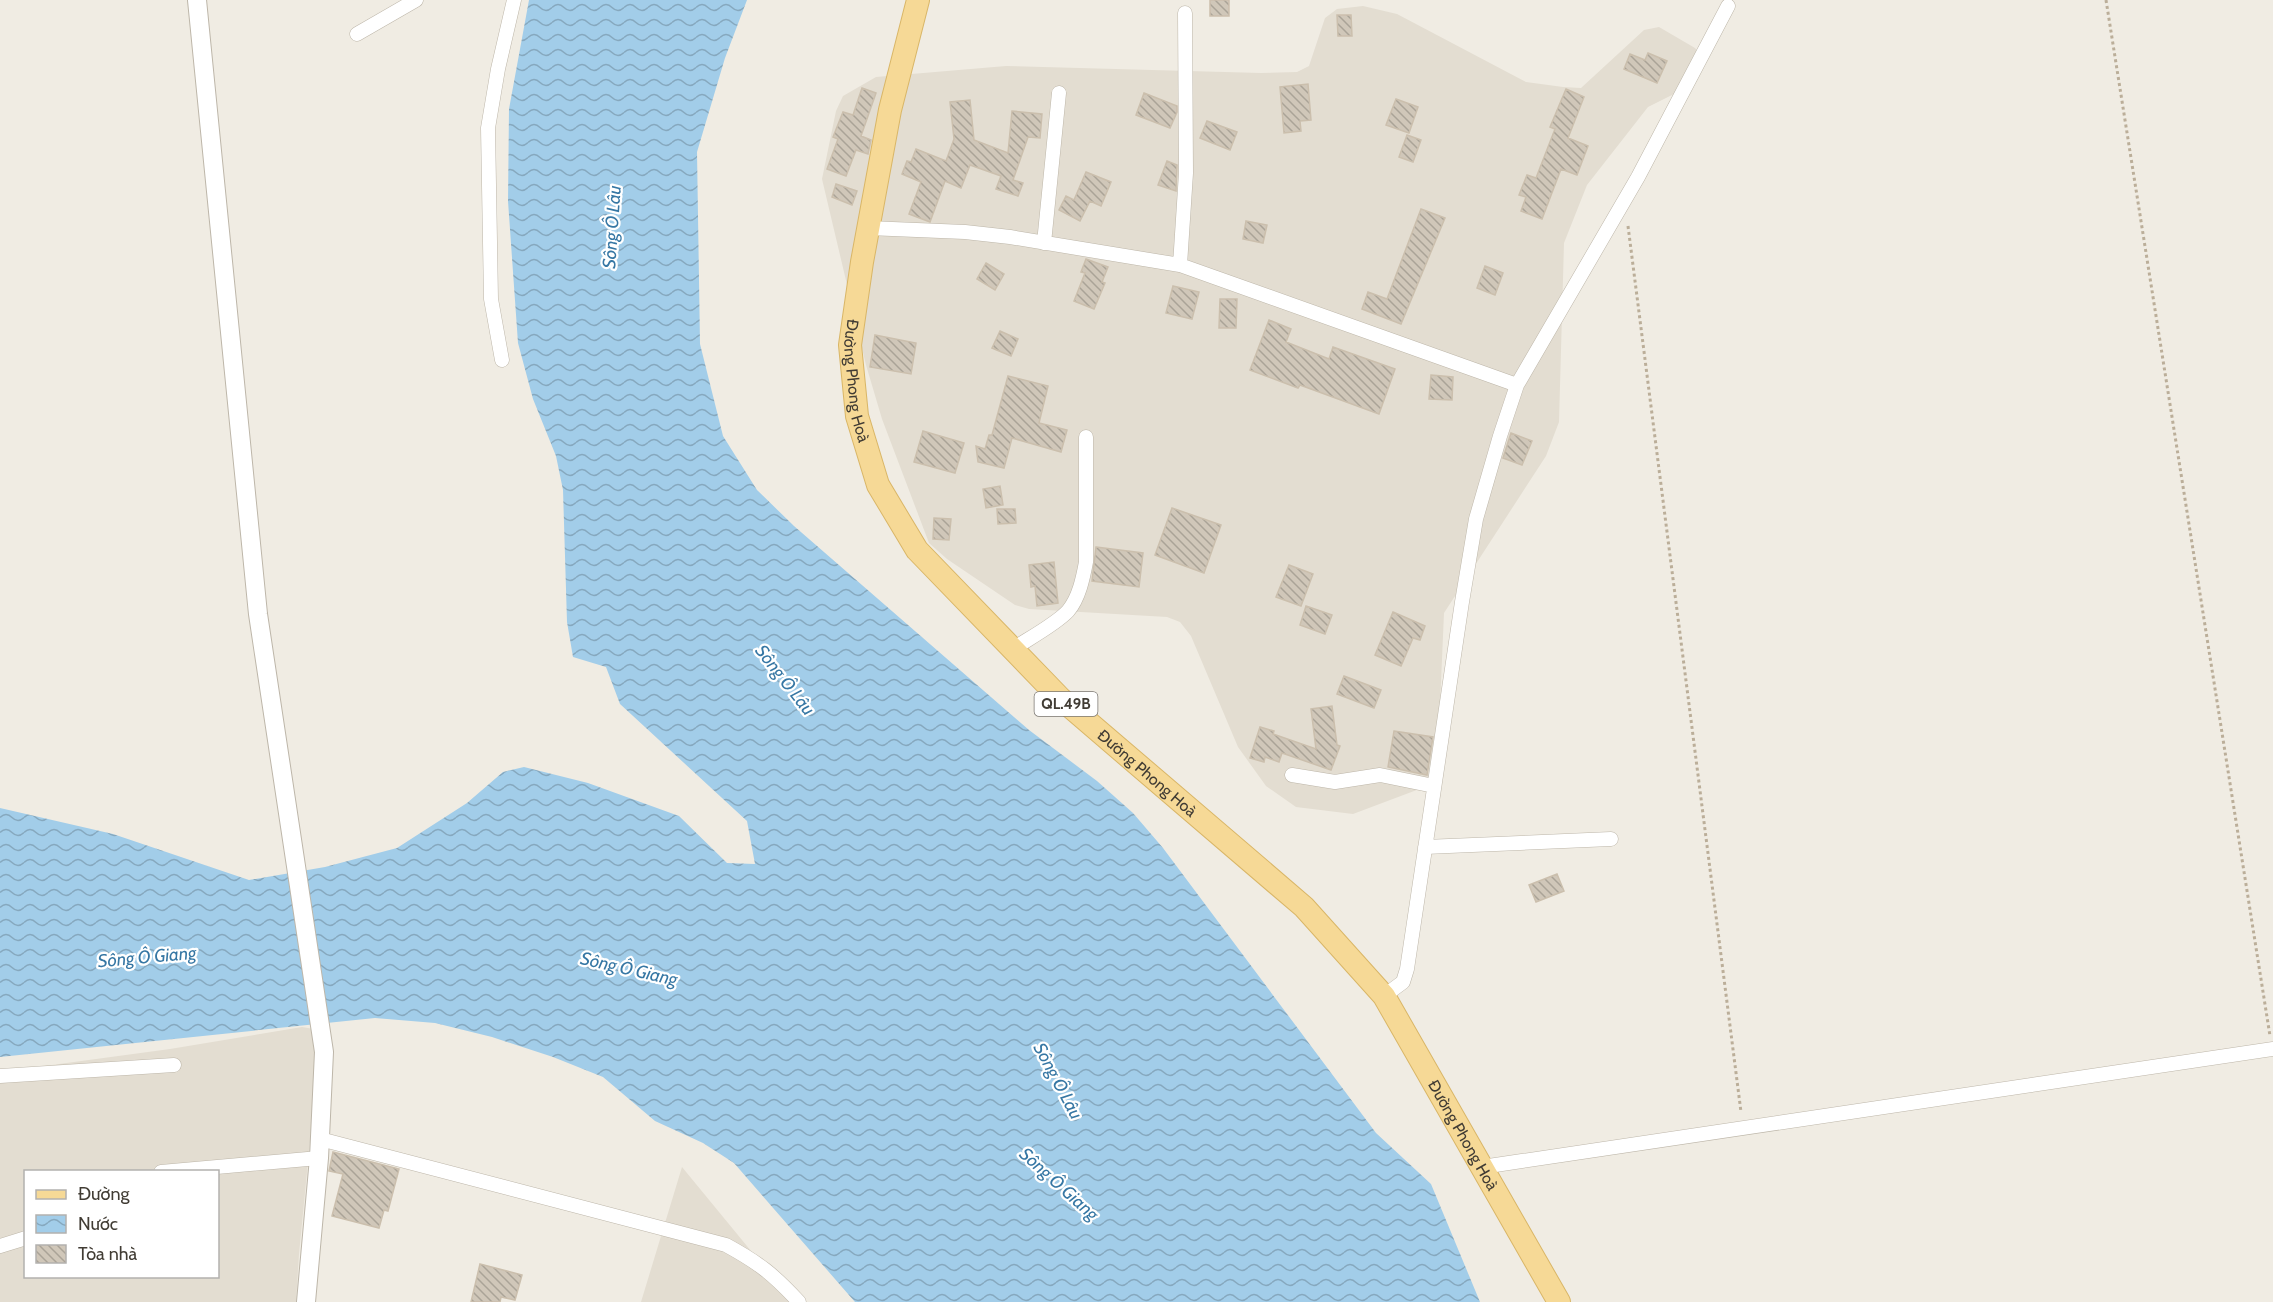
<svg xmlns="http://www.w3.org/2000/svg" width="2273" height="1302" font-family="Cabin,sans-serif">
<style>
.residential{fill:#e3ddd1;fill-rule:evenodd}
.water{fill:url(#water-waves)}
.building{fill:url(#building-back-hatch);stroke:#cbbfad;stroke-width:1.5}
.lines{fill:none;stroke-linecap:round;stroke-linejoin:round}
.minor-casing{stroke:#bdb6a9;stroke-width:15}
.tertiary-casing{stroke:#bdb6a9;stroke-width:20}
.primary-casing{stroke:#d9b667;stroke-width:24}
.path{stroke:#bbae99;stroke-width:3;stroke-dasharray:3 3;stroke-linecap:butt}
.minor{stroke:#fff;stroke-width:14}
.tertiary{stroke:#fff;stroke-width:18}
.primary{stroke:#f6d996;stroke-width:22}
.labels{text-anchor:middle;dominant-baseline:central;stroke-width:4.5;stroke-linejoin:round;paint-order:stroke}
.shield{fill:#fff;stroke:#7a7671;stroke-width:1.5}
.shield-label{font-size:15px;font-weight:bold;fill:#413c34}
.street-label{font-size:16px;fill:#413c34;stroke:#fff}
.water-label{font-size:18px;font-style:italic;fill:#3677a4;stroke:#fff}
</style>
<defs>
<pattern id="water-waves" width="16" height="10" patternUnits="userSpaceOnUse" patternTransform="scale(1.5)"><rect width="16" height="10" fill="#a2cde9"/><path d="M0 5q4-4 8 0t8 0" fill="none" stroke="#86a8be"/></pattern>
<pattern id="building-back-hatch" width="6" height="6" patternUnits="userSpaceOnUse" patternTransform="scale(1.5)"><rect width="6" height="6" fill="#d0c7b9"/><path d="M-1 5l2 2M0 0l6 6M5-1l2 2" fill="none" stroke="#aaa397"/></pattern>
</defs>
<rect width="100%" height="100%" fill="#f0ece3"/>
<path class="residential" d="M1363,6L1397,14L1526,82L1563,87L1581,88L1644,30L1659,27L1695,48L1699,53L1680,91L1648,107L1587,185L1564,243L1559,422L1546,456L1444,613L1439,728L1430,785L1353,814L1296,807L1266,786L1238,747L1191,636L1180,622L1167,617L1029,609L1015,605L947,559L929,543L882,419L866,365L822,179L836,111L843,96L876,77L1006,66L1261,73L1297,72L1309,66L1325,18L1337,9Z
M302,1027L314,1029L316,1034L314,1100L299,1254L296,1302H0V1072L170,1049ZM26,1172H218V1276H26Z
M682,1167L793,1302H641Z"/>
<path class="water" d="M529,0H747L725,58L697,152L700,344L723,436L757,490L794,526L1029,730L1097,781L1133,813L1163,848L1376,1133L1431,1184L1480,1302H855L734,1163L703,1143L655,1121L603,1077L553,1057L492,1037L435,1023L375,1018L0,1057V808L113,834L249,880L325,867L397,848L467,803L503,772L524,767L588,783L679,816L727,863L755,864L747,821L620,704L606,667L573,657L567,622L563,490L556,456L533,399L518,343L508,201L509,109Z"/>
<path class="building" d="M1210,0H1229V16H1210Z
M1337,15H1351L1352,36H1338Z
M1648,53L1667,61L1657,83L1624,69L1630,54L1645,60Z
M1308,84L1311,120L1300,121L1301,131L1284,133L1280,87Z
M862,88L876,93L861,136L871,140L868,154L856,150L846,176L827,169L838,139L833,137L843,112L853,115Z
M1566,89L1584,97L1568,138L1588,146L1577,175L1561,169L1542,219L1521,211L1526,197L1519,195L1527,175L1536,178L1555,129L1550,127Z
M1144,93L1177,106V112L1170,128L1136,115Z
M1396,99L1418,107L1409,133L1386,125Z
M970,100L974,140L1008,153L1012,111L1042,114L1040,138L1028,137L1013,180L1023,183L1018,196L996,189L1001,176L970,165L961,188L945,181L930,222L909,214L921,182L902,174L907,161L911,162L916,149L946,161L954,139L950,102Z
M1207,121L1237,132L1230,150L1200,138Z
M1407,135L1421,140L1413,162L1399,157Z
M1167,161L1177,165L1176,191L1158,185Z
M1086,172L1111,182L1101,206L1090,201L1080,221L1059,210L1066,196L1074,200Z
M836,184L857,191L852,205L832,197Z
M1421,209L1445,218L1401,324L1362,309L1368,292L1387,299Z
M1246,221L1267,225L1263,243L1243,239Z
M1086,259L1108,267L1102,282L1105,283L1094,309L1074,301L1085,273L1081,272Z
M986,263L1004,274L995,290L977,279Z
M1485,266L1503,273L1495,295L1477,288Z
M1173,286L1199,292L1192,319L1166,313Z
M1220,299H1237L1236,328H1219Z
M1269,320L1291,329L1286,342L1329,359L1333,347L1395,369L1379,414L1300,385L1298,388L1250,370Z
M1000,331L1018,339L1011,356L992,348Z
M875,335L916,343L911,374L870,367Z
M1431,375L1453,377L1452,400L1429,399Z
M1008,376L1048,386L1039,423L1067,430L1061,452L1012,438L1004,468L978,462L976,446L985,449L989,435H992Z
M923,431L964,443L955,473L914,462Z
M1511,433L1532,441L1522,465L1503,458Z
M1000,486L1003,505L986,508L983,489Z
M1172,508L1221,525L1204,573L1155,555Z
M997,509H1015L1016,523L998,524Z
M934,518L951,519L949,540L933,539Z
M1096,547L1143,553L1139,587L1092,581Z
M1054,562L1058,603L1037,606L1035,586L1031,587L1029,565Z
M1289,565L1313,574L1301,606L1276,597Z
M1306,606L1332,615L1325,634L1300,625Z
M1393,612L1425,626L1420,640L1413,638L1401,666L1375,655Z
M1344,676L1381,690L1374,708L1337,694Z
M1332,706L1337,745L1340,746L1331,770L1282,753L1279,762L1265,757L1264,762L1250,758L1260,727L1274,731L1273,734L1316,749L1311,709Z
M1394,731L1433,737L1427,775L1388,767Z
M1557,874L1564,891L1536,902L1529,885Z
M333,1152L399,1169L388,1211L384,1210L379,1228L332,1216L343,1174L329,1171Z
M480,1264L522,1275L515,1300L501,1297L500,1302H471Z"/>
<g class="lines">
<g class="minor-casing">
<path id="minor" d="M357,34L416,0
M868,228L965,232L1010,237L1180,265L1517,385
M1044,243L1059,93
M1180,265L1186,173L1185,13
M502,360L491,299L488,128L498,69L514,0
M1013,649C1028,639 1056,624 1068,611C1079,598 1083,578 1086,562V437
M1292,775L1335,782L1380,775L1434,786
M1425,847L1611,839
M1384,996L1403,982L1407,969L1462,602L1476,519L1500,436L1517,385L1638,177L1728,6
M0,1076L174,1065
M320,1139L726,1245C759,1263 773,1274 799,1302
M1482,1167L2273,1049
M161,1172L319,1158
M0,1246L26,1238"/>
</g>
<g class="tertiary-casing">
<path id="tertiary" d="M197,0L258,614L324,1052L319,1158L306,1302"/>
</g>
<g class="primary-casing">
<g id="primary">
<path id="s1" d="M918,0L890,110L862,262L850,345L857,416L878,485L917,550L1060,698L1304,907L1384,996L1559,1302"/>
</g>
</g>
<path class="path" d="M2106,0L2270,1036
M1628,226L1741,1112"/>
<use href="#minor" class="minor"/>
<use href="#tertiary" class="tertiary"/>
<use href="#primary" class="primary"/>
</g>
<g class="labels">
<rect class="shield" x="1034.5" y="692" width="63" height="24" rx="4.5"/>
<g class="shield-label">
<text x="1066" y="704">QL.49B</text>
</g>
<g class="street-label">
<text stroke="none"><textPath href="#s1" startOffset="388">Đường Phong Hoà</textPath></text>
<text stroke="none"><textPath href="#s1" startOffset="892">Đường Phong Hoà</textPath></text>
<text stroke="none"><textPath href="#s1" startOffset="1378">Đường Phong Hoà</textPath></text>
</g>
<g class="water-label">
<text transform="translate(612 227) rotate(-86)">Sông Ô Lâu</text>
<text transform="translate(785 680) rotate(52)">Sông Ô Lâu</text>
<text transform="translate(147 957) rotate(-5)">Sông Ô Giang</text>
<text transform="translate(629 969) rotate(13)">Sông Ô Giang</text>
<text transform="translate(1058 1081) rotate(62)">Sông Ô Lâu</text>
<text transform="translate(1059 1184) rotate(42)">Sông Ô Giang</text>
</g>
</g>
<rect x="24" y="1170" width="195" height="108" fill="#ffffff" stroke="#b3b1ae" stroke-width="1.5"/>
<rect x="36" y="1190" width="30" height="9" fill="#f6d996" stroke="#b3b1ae" stroke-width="1.5"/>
<text x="78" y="1200" font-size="18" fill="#413c34">Đường</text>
<rect x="36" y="1215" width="30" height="18" fill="url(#water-waves)" stroke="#b3b1ae" stroke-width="1.5"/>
<text x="78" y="1230" font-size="18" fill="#413c34">Nước</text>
<rect x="36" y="1245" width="30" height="18" fill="url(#building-back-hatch)" stroke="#b3b1ae" stroke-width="1.5"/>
<text x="78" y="1260" font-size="18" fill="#413c34">Tòa nhà</text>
</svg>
